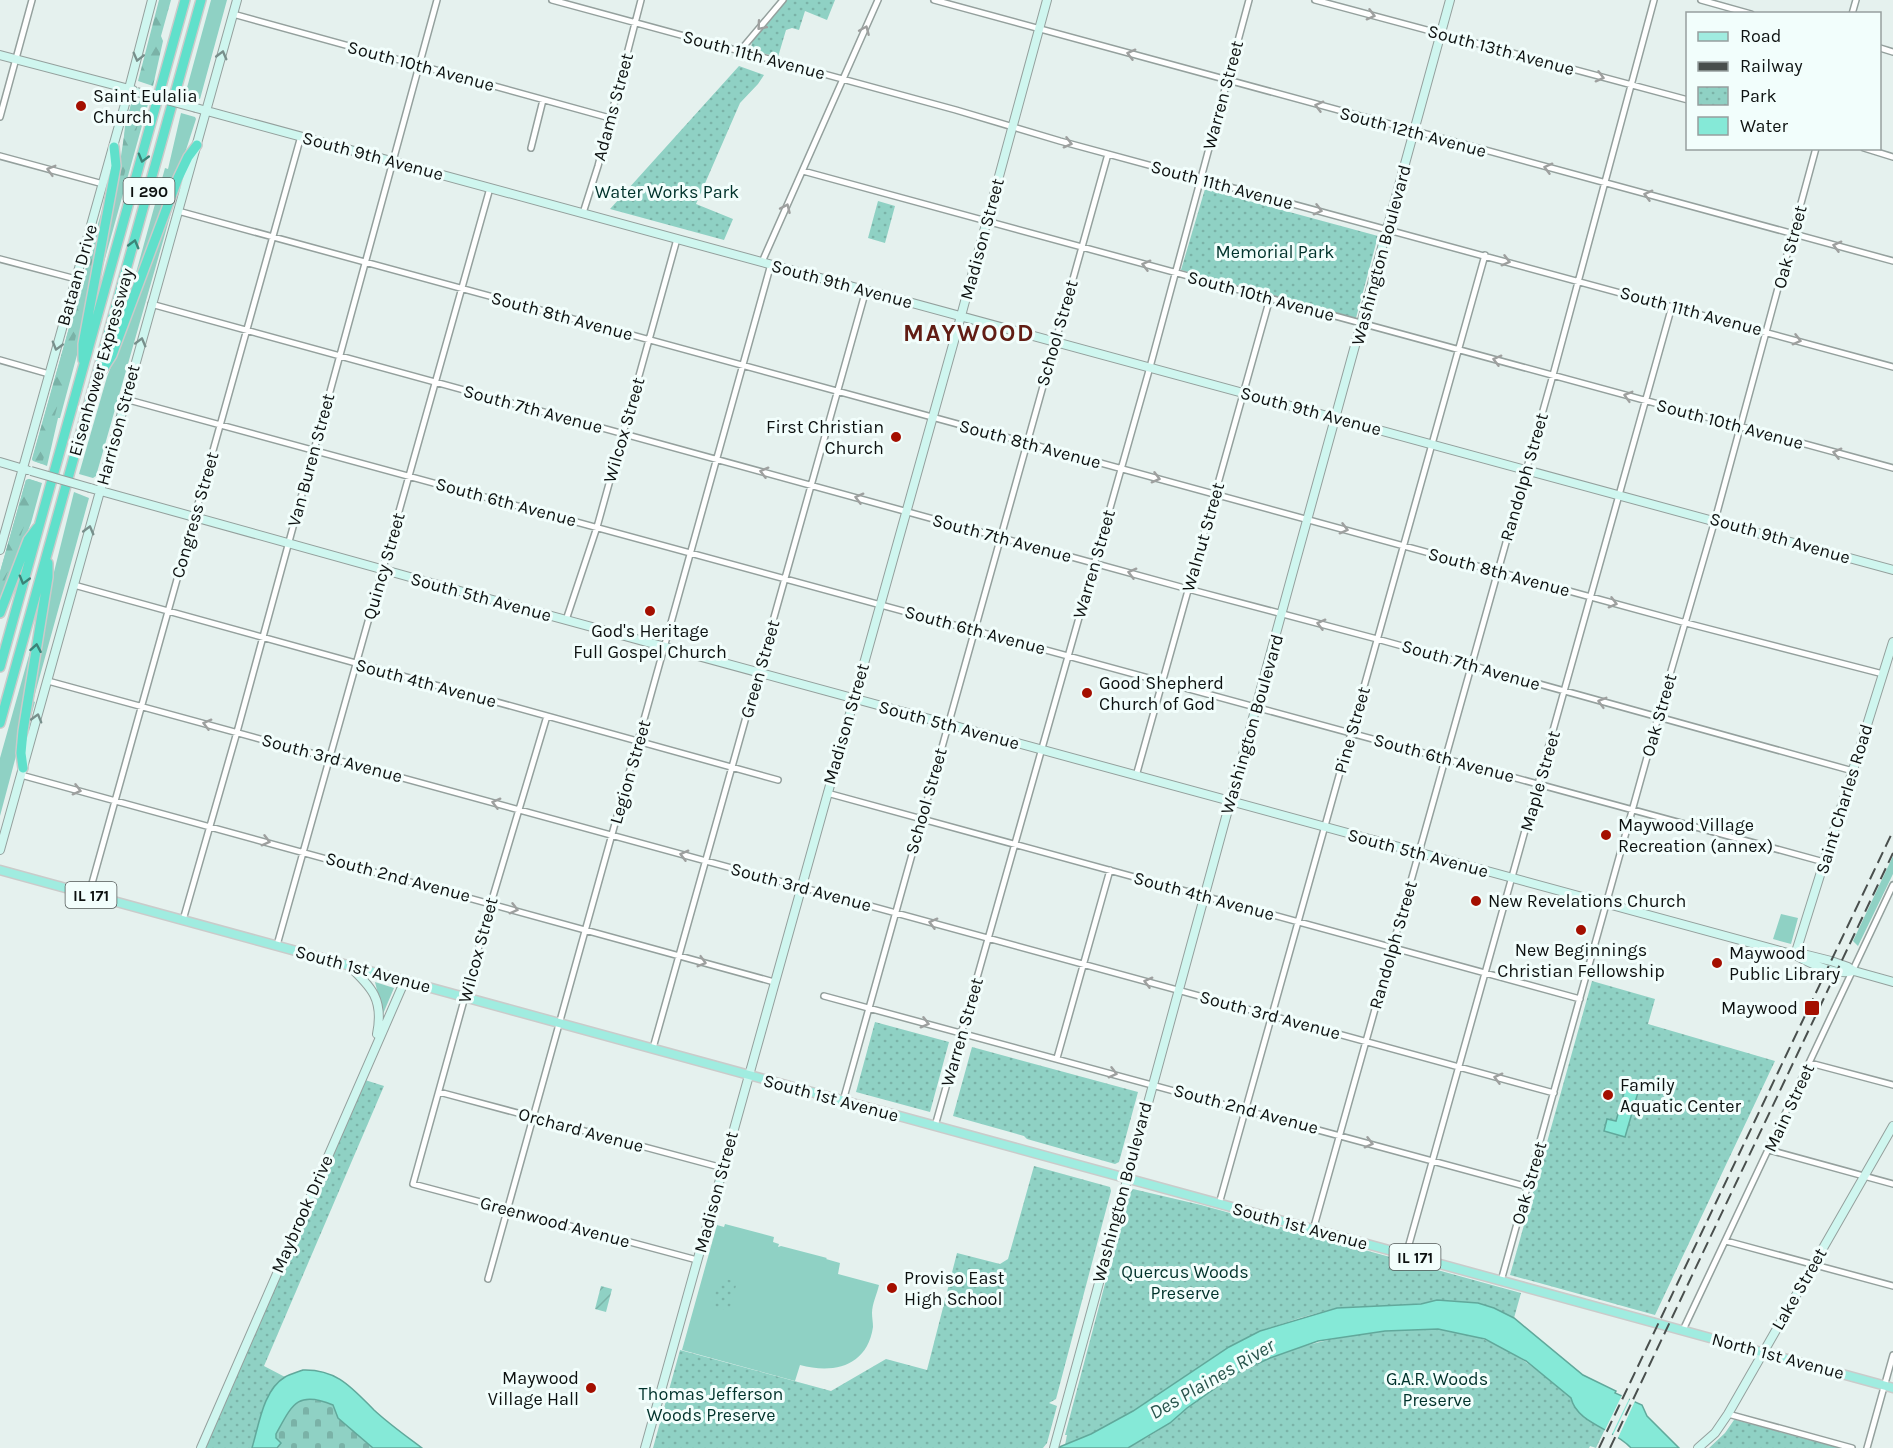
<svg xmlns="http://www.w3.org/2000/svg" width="1893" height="1448" font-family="Karla,sans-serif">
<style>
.grass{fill:#8fd1c4}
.forest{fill:url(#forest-firs)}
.cemetery{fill:url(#cemetery-stones)}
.park{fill:url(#park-dots)}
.garden{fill:url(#garden-furrows)}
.water{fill:#85e9d7;stroke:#61a89b;stroke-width:1.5}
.pier{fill:#e5f1ee}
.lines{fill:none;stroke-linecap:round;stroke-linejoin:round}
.street-casing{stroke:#94a09d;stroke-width:8}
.secondary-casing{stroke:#94a09d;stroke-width:10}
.primary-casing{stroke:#cacbca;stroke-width:11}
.highway-casing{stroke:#cacbca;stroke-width:12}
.street{stroke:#fff;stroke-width:5}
.secondary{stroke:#cff6ef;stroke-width:8}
.primary{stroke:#a0ece0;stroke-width:8}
.highway{stroke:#60e0cb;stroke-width:9}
.rail{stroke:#494f4d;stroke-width:2;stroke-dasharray:12 6;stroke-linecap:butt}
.secondary-bridge-casing{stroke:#94a09d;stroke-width:10;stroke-linecap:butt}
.secondary-bridge{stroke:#cff6ef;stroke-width:8}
.oneway{stroke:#9ea09f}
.oneway2{stroke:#788f8b}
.oneway3{stroke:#3b8377}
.poi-dot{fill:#a40f00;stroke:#f2fefc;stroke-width:2}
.labels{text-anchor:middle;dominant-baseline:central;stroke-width:6;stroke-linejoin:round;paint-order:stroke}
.shield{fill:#f2fefc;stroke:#525857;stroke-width:1.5}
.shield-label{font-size:16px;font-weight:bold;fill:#0d1110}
.street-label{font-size:18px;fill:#0d1110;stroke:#f2fefc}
.poi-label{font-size:18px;fill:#0d1110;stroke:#f2fefc;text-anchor:start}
.park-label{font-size:18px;fill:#00322b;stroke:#f2fefc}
.water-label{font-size:20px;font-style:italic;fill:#28544c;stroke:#f2fefc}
.district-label{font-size:24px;font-weight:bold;letter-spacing:1.5px;fill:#611d14;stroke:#f2fefc}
</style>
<defs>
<pattern id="forest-firs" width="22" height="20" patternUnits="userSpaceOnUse" patternTransform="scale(1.5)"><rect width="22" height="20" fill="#8fd1c4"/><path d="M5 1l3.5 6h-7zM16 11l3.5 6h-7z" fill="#7ab2a7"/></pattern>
<pattern id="cemetery-stones" width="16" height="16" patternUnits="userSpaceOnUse" patternTransform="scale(1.5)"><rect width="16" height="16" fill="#8fd1c4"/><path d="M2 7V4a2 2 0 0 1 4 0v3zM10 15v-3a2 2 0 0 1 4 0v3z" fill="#7ab2a7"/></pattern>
<pattern id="park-dots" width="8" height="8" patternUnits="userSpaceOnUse" patternTransform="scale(1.5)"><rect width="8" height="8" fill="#8fd1c4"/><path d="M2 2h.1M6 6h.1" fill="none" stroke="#7ab2a7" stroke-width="1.8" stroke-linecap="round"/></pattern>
<pattern id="garden-furrows" width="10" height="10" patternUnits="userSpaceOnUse" patternTransform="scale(1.5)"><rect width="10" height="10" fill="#8fd1c4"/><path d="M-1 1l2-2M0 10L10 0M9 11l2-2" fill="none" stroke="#7ab2a7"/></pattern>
</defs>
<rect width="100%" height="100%" fill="#e5f1ee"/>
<path class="grass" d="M211,0H227L200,99L185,95Z
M135,100L148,104L99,280L121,166L125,126L132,101Z
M181,113L195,117L196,119L186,150L136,281L134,280L165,168L168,169Z
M112,166L77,355L60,418H58L47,466L32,460L107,192L105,191Z
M179,185L96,476L93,478L79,474L107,377Z
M29,479L42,483L31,523L0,603V572L26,480Z
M74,492L89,498L33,701L35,702L29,723L52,580Z
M35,634L16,756L0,816V758Z
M1893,856V874L1858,946L1853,941Z
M1781,914L1798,918L1791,944L1773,939Z
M375,982L394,988L383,1014Z
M725,1224L774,1237L773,1242L779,1244L778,1247L781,1246L827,1258L826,1259L840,1263L838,1274L879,1285C877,1294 872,1304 872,1313C872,1318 873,1322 873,1327C867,1367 833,1374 800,1365L795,1381L682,1350L717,1225L724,1227Z"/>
<path class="forest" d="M159,0H171L161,36L163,41L153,86L138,81Z
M135,100L144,102L116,205L113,208C120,172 122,135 132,101Z
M99,222L100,225L75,340L42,464L33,461L32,459Z
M29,479L38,482L29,505L27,518L0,593V572L26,480Z"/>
<path class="cemetery" d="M303,1399L324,1401L334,1405L338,1418L373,1448H277L281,1443L276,1438V1434C284,1421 288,1406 303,1399Z"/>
<path class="park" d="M787,0H835L827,20L805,11L799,30L792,28L786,30L778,57L754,51L751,48L752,42Z
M739,66L764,75L758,84L740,103L696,204L733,219L724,240L610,209Z
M1205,189L1378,236L1356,318L1181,270Z
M878,201L895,206L885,243L868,238Z
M1592,981L1655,999L1648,1024L1775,1061L1655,1315L1510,1275Z
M875,1022L949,1042L930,1112L856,1092Z
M972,1047L1138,1092L1119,1162L1115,1164L1027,1139L1024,1136L953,1116Z
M365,1080L384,1086L264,1366L285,1377C264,1396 260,1421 252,1448H205Z
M1034,1166L1110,1187L1111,1191L1056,1399L1049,1403L1057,1406L1047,1443L1043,1448H653L680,1350L831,1391L886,1359L927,1370L957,1253L1000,1264L1008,1259Z
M1133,1189L1201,1205L1521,1293L1514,1318L1494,1308L1478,1303L1437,1300L1421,1304L1337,1308L1303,1317L1260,1331L1229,1347L1133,1411L1091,1434L1065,1445L1067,1435H1065L1129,1193Z
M722,1278L737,1282L729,1311L715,1307L714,1295Z
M1415,1328C1485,1329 1516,1352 1568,1395C1576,1402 1581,1413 1589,1420C1594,1424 1600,1426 1605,1429L1596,1448L1590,1446L1589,1448H1128C1143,1439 1159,1432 1171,1421C1192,1404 1214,1385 1238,1372C1293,1343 1354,1333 1415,1328Z
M1734,1420H1736L1839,1448H1709L1725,1433Z"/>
<path class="garden" d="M601,1286L612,1289L606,1312L595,1309Z"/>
<path class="water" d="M1626,1086L1639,1089L1625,1137L1604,1131L1607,1119L1616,1121Z
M1437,1300L1478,1303L1494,1308L1514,1318L1583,1375L1616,1391L1615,1393L1642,1405L1647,1416L1679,1448H1631C1615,1429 1577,1424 1571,1398L1526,1361L1485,1339L1438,1329L1385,1331L1318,1341L1270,1358L1237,1373L1187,1408L1170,1423L1128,1448H1057L1091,1434L1133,1411L1229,1347L1260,1331L1337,1308L1421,1304Z
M303,1370C337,1369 352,1388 374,1410C389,1424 406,1436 422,1448H373L338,1418L333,1405C297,1390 292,1405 276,1434V1438L281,1443L277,1448H252C259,1425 263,1390 285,1377C290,1374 298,1372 303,1370Z"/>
<path class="pier" d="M1623,1393L1630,1397L1611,1436L1604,1432Z
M1631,1397L1636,1399L1617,1440L1612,1437Z"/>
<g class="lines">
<g class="street-casing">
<path id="street" d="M552,0L956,110L1060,141L1893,367
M934,0L1893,261
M1315,0L1688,100
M1701,0L1751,14
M233,14L610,118
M1852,14L1856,0
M1880,48L1893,52
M739,52L783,0
M0,117L32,0
M531,148L543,100
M1864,148L1893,157
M0,156L103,184
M803,171L1893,468
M178,211L1686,623L1883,674
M583,213L598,166L641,0
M0,259L76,279
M762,262L878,0
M151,304L1188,589L1377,639L1853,771
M0,360L49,374
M125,399L1824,862
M74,585L778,780
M566,620L597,527L677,239
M48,681L1554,1093
M547,716L491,903L413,1184L697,1260
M21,775L774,982
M1136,776L1270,298
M827,793L1580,999
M89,894L301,136
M183,920L237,732L437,0
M277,945L490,188
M824,996L1528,1187
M653,1048L866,290
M1057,1058L1110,870
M1810,1063L1893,1085
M439,1092L723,1168
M843,1101L1108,154
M935,1126L1150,367L1249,0
M1769,1150L1893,1184
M1219,1204L1485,255
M1313,1230L1553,375L1654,0
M1726,1241L1893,1286
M1406,1255L1672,306
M488,1279L771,264
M1501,1281L1671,671L1715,520L1816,148
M1683,1330L1893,885
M1728,1414L1852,1448
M1867,1448L1893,1355"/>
</g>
<g class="secondary-casing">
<path id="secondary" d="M0,55L133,90
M196,108L1893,570
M0,462L27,470
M90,488L478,596L1795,955C1811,964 1836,976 1854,971
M0,550L125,104L152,0
M0,850L237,0
M1795,955L1893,642
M1797,955H1807L1831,961L1848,967L1854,971L1893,982
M348,965C372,987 384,1000 377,1034
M201,1448L405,980
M645,1448L961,316L1047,0
M1054,1448C1182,964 1319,483 1450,0
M1698,1448L1715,1433L1728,1414L1893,1126"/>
</g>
<g class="primary-casing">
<path id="primary" d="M0,870L1893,1388"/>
</g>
<g class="highway-casing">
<path id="highway" d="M83,360V344L116,166L114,147
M103,369L112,355L178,178L188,157L197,145
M0,613L28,540L37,528
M0,667L185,0
M0,723L201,0
M23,768L21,753L23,731L48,577V563"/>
</g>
<use href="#street" class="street"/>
<use href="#secondary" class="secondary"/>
<use href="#primary" class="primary"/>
<use href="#highway" class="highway"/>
<path class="rail" d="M1599,1448L1893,831
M1610,1448L1893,853"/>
<g class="secondary-bridge-casing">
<path id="secondary-bridge" d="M137,92L196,108
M31,471L90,488"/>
</g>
<use href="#secondary-bridge" class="secondary-bridge"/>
</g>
<defs><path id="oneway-chevron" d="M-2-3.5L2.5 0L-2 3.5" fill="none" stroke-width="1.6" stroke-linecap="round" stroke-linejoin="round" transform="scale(1.5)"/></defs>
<g class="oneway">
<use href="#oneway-chevron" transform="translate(1371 15) rotate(15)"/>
<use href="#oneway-chevron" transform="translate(761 26) rotate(131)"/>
<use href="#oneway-chevron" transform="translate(865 30) rotate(-67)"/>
<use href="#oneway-chevron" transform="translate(1131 54) rotate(-165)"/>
<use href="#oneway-chevron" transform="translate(1600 77) rotate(15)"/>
<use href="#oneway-chevron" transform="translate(1319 106) rotate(-165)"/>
<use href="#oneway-chevron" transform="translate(1068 143) rotate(15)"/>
<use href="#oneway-chevron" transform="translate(1548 168) rotate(-165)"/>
<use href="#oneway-chevron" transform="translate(51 170) rotate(-164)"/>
<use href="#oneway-chevron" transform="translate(1648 195) rotate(-165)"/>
<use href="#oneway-chevron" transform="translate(786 208) rotate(-66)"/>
<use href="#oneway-chevron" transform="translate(1318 210) rotate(15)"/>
<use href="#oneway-chevron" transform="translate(1837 246) rotate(-165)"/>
<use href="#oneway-chevron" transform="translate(1506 261) rotate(15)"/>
<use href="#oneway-chevron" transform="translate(1146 265) rotate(-165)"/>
<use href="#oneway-chevron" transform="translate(1797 340) rotate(15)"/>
<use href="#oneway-chevron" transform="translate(1497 360) rotate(-165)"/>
<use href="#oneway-chevron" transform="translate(1628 396) rotate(-164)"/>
<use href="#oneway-chevron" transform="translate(1837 453) rotate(-165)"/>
<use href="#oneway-chevron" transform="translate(764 472) rotate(-165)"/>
<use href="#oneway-chevron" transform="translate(1156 478) rotate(15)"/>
<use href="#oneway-chevron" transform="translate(859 498) rotate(-165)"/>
<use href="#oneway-chevron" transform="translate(1344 529) rotate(15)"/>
<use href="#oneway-chevron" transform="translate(1132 573) rotate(-165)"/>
<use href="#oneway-chevron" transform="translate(1613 603) rotate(15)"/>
<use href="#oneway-chevron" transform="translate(1321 624) rotate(-165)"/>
<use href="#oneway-chevron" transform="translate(1602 702) rotate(-164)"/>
<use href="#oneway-chevron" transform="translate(207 724) rotate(-165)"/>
<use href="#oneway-chevron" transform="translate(77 790) rotate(15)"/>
<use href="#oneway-chevron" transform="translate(496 803) rotate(-165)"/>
<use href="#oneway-chevron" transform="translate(266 841) rotate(15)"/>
<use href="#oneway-chevron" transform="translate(684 855) rotate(-165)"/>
<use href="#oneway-chevron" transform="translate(514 909) rotate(15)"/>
<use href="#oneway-chevron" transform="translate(933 923) rotate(-165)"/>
<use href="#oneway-chevron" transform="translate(702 962) rotate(16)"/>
<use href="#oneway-chevron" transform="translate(1148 982) rotate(-165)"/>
<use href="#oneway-chevron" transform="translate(925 1023) rotate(15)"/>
<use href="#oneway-chevron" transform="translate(1113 1073) rotate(15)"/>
<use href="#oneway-chevron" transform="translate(1498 1078) rotate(-165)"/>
<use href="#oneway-chevron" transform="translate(1369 1143) rotate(15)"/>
</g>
<g class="oneway2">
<use href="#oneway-chevron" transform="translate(222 55) rotate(-75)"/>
<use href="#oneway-chevron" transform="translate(138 57) rotate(104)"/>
<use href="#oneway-chevron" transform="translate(141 342) rotate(-75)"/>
<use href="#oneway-chevron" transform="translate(57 346) rotate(106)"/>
<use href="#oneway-chevron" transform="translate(89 530) rotate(-75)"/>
<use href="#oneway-chevron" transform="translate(37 718) rotate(-74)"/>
</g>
<g class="oneway3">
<use href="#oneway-chevron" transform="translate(143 158) rotate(106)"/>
<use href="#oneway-chevron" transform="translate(134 244) rotate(-75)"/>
<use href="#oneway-chevron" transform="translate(24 580) rotate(106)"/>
<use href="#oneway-chevron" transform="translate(36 648) rotate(-80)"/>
</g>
<g class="poi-dot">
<circle cx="81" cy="106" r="6"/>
<circle cx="896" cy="437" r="6"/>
<circle cx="650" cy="611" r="6"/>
<circle cx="1087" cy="693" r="6"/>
<circle cx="1606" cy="835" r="6"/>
<circle cx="1476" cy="901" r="6"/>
<circle cx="1581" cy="930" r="6"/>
<circle cx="1717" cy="963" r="6"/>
<rect x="1804" y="1000" width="16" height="16" rx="3"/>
<circle cx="1608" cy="1095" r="6"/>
<circle cx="892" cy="1288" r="6"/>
<circle cx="591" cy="1388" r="6"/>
</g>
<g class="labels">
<g class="shield">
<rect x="123.5" y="178" width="51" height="26" rx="4.5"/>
<rect x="65.5" y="882" width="51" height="26" rx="4.5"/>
<rect x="1389.5" y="1244" width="51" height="26" rx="4.5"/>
</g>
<g class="shield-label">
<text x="149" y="191">I 290</text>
<text x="91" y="895">IL 171</text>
<text x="1415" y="1257">IL 171</text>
</g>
<g class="street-label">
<text transform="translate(1501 50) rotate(15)">South 13th Avenue</text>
<text transform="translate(754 55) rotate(15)">South 11th Avenue</text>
<text transform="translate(421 66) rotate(15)">South 10th Avenue</text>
<text transform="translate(1223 95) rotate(-75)">Warren Street</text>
<text transform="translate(613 107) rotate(-75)">Adams Street</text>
<text transform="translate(1413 132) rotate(15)">South 12th Avenue</text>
<text transform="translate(373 156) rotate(15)">South 9th Avenue</text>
<text transform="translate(1222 185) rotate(15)">South 11th Avenue</text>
<text transform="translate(982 239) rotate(-75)">Madison Street</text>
<text transform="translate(1790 247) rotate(-75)">Oak Street</text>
<text transform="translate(1381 255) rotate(-75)">Washington Boulevard</text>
<text transform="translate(77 275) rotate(-74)">Bataan Drive</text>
<text transform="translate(842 284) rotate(15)">South 9th Avenue</text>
<text transform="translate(1261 296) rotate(15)">South 10th Avenue</text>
<text transform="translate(1691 311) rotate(15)">South 11th Avenue</text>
<text transform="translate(562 316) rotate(15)">South 8th Avenue</text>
<text transform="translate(1057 333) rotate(-74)">School Street</text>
<text transform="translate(101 362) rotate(-74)">Eisenhower Expressway</text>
<text transform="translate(533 409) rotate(15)">South 7th Avenue</text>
<text transform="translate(1311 411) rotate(15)">South 9th Avenue</text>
<text transform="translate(1730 424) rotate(15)">South 10th Avenue</text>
<text transform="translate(118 425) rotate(-75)">Harrison Street</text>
<text transform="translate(624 430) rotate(-74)">Wilcox Street</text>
<text transform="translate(1030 444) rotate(15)">South 8th Avenue</text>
<text transform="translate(311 460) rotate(-75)">Van Buren Street</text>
<text transform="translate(1524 477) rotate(-74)">Randolph Street</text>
<text transform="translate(506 502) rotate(15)">South 6th Avenue</text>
<text transform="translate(195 515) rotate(-74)">Congress Street</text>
<text transform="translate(1203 537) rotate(-74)">Walnut Street</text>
<text transform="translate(1002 538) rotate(15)">South 7th Avenue</text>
<text transform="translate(1780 538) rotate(16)">South 9th Avenue</text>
<text transform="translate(1094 564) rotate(-74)">Warren Street</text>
<text transform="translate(384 566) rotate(-74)">Quincy Street</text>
<text transform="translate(1499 572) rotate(15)">South 8th Avenue</text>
<text transform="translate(481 597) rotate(15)">South 5th Avenue</text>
<text transform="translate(975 630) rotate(15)">South 6th Avenue</text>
<text transform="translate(1471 665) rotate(16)">South 7th Avenue</text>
<text transform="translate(760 669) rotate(-74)">Green Street</text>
<text transform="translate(426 683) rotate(15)">South 4th Avenue</text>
<text transform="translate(1659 715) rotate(-74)">Oak Street</text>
<text transform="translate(846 724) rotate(-74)">Madison Street</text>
<text transform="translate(1252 724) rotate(-74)">Washington Boulevard</text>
<text transform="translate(949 725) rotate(15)">South 5th Avenue</text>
<text transform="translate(1352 730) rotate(-74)">Pine Street</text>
<text transform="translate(332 758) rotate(15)">South 3rd Avenue</text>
<text transform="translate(1444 758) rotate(15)">South 6th Avenue</text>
<text transform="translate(630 772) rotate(-74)">Legion Street</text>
<text transform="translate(1540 781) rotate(-74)">Maple Street</text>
<text transform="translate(1844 799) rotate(-73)">Saint Charles Road</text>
<text transform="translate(926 801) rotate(-74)">School Street</text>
<text transform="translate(1418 853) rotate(15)">South 5th Avenue</text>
<text transform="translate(398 877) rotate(15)">South 2nd Avenue</text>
<text transform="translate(801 887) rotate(15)">South 3rd Avenue</text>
<text transform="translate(1204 896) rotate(15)">South 4th Avenue</text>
<text transform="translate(1393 945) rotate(-74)">Randolph Street</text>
<text transform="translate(478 950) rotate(-75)">Wilcox Street</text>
<text transform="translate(363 969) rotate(15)">South 1st Avenue</text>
<text transform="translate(1270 1015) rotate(15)">South 3rd Avenue</text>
<text transform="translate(962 1032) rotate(-74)">Warren Street</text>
<text transform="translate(831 1098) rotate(15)">South 1st Avenue</text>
<text transform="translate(1789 1108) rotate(-65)">Main Street</text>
<text transform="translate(1246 1109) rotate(15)">South 2nd Avenue</text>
<text transform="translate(581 1130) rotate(15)">Orchard Avenue</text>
<text transform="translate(1529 1183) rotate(-74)">Oak Street</text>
<text transform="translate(716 1192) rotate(-75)">Madison Street</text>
<text transform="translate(1122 1192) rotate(-75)">Washington Boulevard</text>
<text transform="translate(302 1214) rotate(-66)">Maybrook Drive</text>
<text transform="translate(555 1222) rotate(15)">Greenwood Avenue</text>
<text transform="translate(1300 1226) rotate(15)">South 1st Avenue</text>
<text transform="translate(1799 1289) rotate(-60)">Lake Street</text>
<text transform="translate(1778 1356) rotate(15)">North 1st Avenue</text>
</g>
<g class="poi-label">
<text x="93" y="96">Saint Eulalia<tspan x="93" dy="21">Church</tspan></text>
<text x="884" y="427" text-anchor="end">First Christian<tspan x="884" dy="21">Church</tspan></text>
<text x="650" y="631" text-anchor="middle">God's Heritage<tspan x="650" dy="21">Full Gospel Church</tspan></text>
<text x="1099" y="683">Good Shepherd<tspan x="1099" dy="21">Church of God</tspan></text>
<text x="1618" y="825">Maywood Village<tspan x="1618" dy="21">Recreation (annex)</tspan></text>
<text x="1488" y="901">New Revelations Church</text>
<text x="1581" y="950" text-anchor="middle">New Beginnings<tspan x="1581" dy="21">Christian Fellowship</tspan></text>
<text x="1729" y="953">Maywood<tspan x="1729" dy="21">Public Library</tspan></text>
<text x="1798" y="1008" text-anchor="end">Maywood</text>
<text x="1620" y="1085">Family<tspan x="1620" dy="21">Aquatic Center</tspan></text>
<text x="904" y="1278">Proviso East<tspan x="904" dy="21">High School</tspan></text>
<text x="579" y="1378" text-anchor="end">Maywood<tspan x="579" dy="21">Village Hall</tspan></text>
</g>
<g class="park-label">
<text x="667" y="192">Water Works Park</text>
<text x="1275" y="252">Memorial Park</text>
<text x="1185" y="1272">Quercus Woods<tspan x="1185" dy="21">Preserve</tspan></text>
<text x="1437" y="1379">G.A.R. Woods<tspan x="1437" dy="21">Preserve</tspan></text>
<text x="711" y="1394">Thomas Jefferson<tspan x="711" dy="21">Woods Preserve</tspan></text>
</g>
<g class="water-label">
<text transform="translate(1212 1379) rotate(-30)">Des Plaines River</text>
</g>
<g class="district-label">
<text x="969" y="333">MAYWOOD</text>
</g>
</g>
<rect x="1686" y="12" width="195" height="138" fill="#f2fefc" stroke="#969f9e" stroke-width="1.5"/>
<rect x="1698" y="32" width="30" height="9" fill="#a0ece0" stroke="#969f9e" stroke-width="1.5"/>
<text x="1740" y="42" font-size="18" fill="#0d1110">Road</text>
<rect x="1698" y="62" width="30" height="9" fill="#494f4d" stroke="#969f9e" stroke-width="1.5"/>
<text x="1740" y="72" font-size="18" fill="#0d1110">Railway</text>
<rect x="1698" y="87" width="30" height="18" fill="url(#park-dots)" stroke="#969f9e" stroke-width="1.5"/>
<text x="1740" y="102" font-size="18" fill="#0d1110">Park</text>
<rect x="1698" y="117" width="30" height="18" fill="#85e9d7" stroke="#969f9e" stroke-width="1.5"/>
<text x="1740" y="132" font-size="18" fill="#0d1110">Water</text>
</svg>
